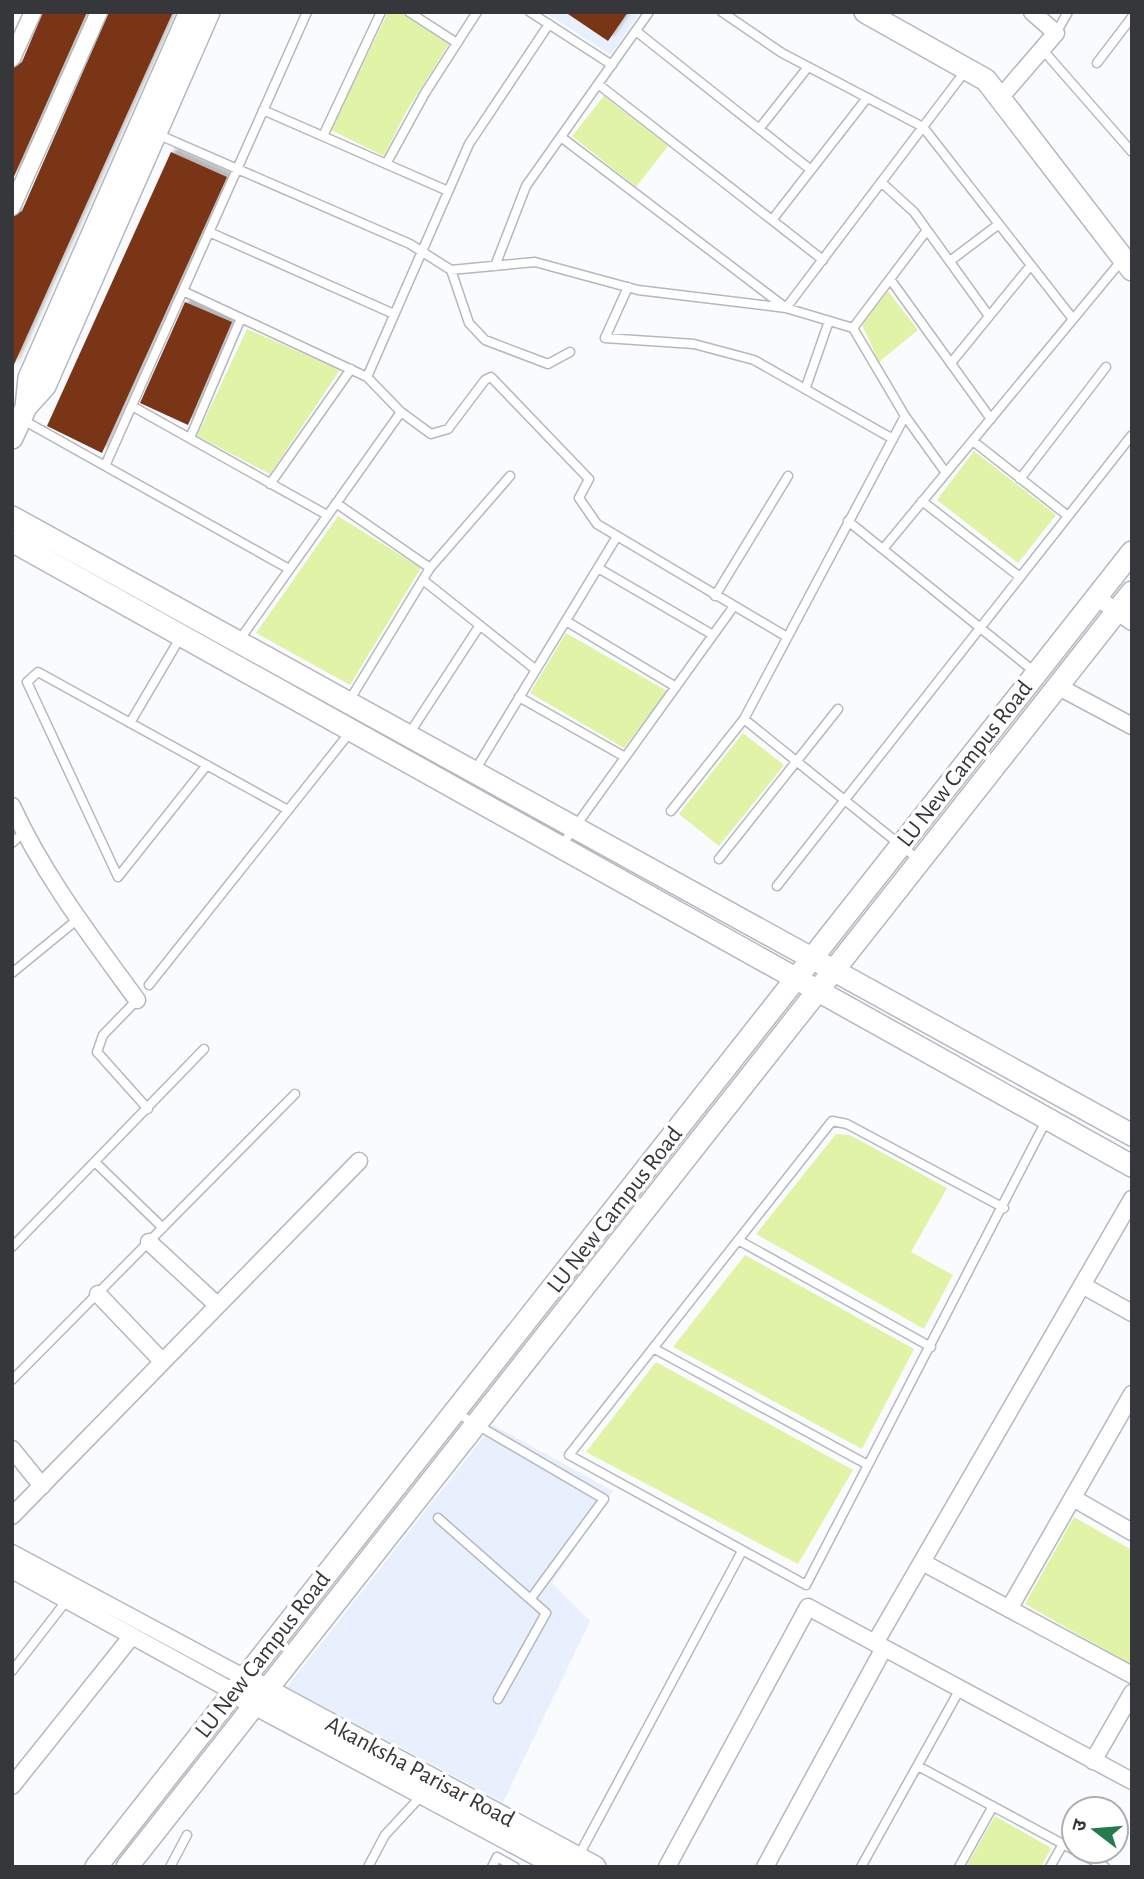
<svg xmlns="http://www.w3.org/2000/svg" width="1144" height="1879" font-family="'Alegreya Sans','Noto Sans Devanagari',sans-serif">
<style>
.built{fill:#e8f0fe}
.green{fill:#e1f3a7}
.building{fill:#7a3616;filter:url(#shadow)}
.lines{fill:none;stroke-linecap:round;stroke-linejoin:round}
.service-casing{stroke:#b4b8bf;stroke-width:11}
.minor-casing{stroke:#b4b8bf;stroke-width:19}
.tertiary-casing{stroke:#b4b8bf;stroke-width:24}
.service{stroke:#fff;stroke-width:8}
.minor{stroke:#fff;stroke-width:16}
.tertiary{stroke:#fff;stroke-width:21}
.labels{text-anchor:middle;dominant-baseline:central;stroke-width:7;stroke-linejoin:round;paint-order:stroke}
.street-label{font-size:24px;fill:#36373a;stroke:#fff}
</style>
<defs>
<filter id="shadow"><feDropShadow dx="5" dy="-5" stdDeviation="2" flood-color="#0004"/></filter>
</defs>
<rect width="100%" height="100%" fill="#f9fbfe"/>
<path class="built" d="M544,12H640L611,55Z
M493,1425L613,1491L552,1583L590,1621L503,1802L287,1687Z"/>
<path class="green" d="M388,12H399L449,44L406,112L384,156L331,130Z
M604,96L668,146L636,187L572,136Z
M888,291L918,330L879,362L862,325Z
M247,329L340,370L270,474L197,436Z
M974,451L1056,515L1018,563L937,500Z
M338,516L421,568L350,685L256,633Z
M566,633L667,691L624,748L530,693Z
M743,733L784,765L719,846L679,814Z
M836,1134L850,1135L947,1188L911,1252L953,1275L924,1329L756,1234Z
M745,1255L914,1349L862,1449L673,1347Z
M656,1362L853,1470L798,1564L586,1452Z
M1074,1517L1132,1550L1130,1664L1025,1604Z
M995,1816L1051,1848L1041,1867H966Z"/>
<path class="building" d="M43,12H87L12,181V69L22,62Z
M109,12H173L12,369V217L22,211Z
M565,12H628L608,41Z
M171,152L227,177L102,453L47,426Z
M185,302L232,322L188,425L140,403Z"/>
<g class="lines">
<g class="service-casing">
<path id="service" d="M409,12L457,43
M530,12L612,65
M722,12L782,53L923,127L1073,319
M636,31L811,170
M1056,33L1068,12
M1042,49L1132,152
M1097,63L1132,17
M598,84L823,260
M263,110L448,191
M759,129L808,67
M157,134L410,244L451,270L535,262L638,290L786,308L853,328L905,416L946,473
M323,136L381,12
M561,137L786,308L966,70
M386,164L425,93L477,12
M881,182L914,212L989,316
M772,220L867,98
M209,232L394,314
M950,261L999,224
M495,266L526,186L649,12
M451,270L469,323L485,340L548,364L570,352
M890,279L991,419
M628,287L605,338L694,344L754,360L893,439
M183,291L367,377
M853,328L927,230
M951,363L1031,265
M806,387L829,321
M132,406L327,515
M401,412L431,434L448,429L485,380L491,377L589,479L579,498L597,524L787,637
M23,420L289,569
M190,438L241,318
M973,441L1068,516
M105,466L307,12
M1020,479L1106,367
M270,484L351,369
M922,501L1020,577
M336,503L430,568
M848,521L1036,673
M883,549L1122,260
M598,568L713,635
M423,580L536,670
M715,596L788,476
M566,621L676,687
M240,639L401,412L367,377L469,144L549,24
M519,697L625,757
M349,701L430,568L510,476
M744,719L919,860
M130,723L180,638
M409,734L480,625
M207,765L118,877L27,682L38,672L288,810
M474,772L616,538
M671,811L744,719L905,416
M12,843L24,832
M562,845L734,606
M719,859L838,709
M777,886L1132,435
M12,973L78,919
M149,985L351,731
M137,1000L103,1035L97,1052L148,1109
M96,1163L163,1228
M1004,1208L847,1124L832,1121L569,1455L806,1585L1046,1121
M738,1240L931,1347
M12,1247L204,1049
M653,1348L868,1465
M12,1380L295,1094
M455,1412L604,1499L532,1597
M438,1518L546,1613L498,1699
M12,1671L67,1600
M918,1766L1074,1850
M1076,1851L1105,1867
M578,1857L742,1551
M170,1867L187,1835
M368,1867L385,1835L423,1794
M492,1867L497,1857L515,1867
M861,1867L960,1689
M959,1867L993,1806
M1050,1867L1063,1844"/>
</g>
<g class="minor-casing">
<path id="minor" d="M12,58L33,12
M1000,98L1056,33L1032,12
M12,207L99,12
M1096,597L1132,622
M1059,687L1132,726
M12,806C44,876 92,938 137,1000
M149,1242L216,1304
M1082,1285L1132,1313
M98,1294L161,1360
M12,1449L42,1486
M1073,1498L1132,1532
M12,1516L359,1161
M12,1553L245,1678
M922,1562L1132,1675
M12,1570L234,1692
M1009,1609L1132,1394
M875,1643L1132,1199
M1093,1761L1132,1693
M12,1786L132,1636
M667,1867L808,1607L1132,1781
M765,1867L884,1648"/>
</g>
<g class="tertiary-casing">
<path id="tertiary" d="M865,12L986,80L1132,270
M26,407L29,378L190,12
M12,438L26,407L45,386L209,12
M12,517L1132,1135
M12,541L1132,1166
M256,1684L595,1867
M244,1698L560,1867
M96,1867L1132,552
M127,1867L1132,592"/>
</g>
<use href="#service" class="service"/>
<use href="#minor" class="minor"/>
<use href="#tertiary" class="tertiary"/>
</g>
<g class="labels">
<g class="street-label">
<text transform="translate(965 764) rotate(-52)">LU New Campus Road</text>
<text transform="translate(615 1210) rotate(-52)">LU New Campus Road</text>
<text transform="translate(263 1655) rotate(-52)">LU New Campus Road</text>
<text transform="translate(420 1772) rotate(28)">Akanksha Parisar Road</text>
</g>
</g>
<rect width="1144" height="1879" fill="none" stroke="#36373a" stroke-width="28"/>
<g transform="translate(1095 1830) rotate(286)"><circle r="33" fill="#ffffff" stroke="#afafb0" stroke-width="2"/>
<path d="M0-5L12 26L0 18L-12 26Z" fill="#257b4e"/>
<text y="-10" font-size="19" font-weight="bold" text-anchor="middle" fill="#36373a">उ</text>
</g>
</svg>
